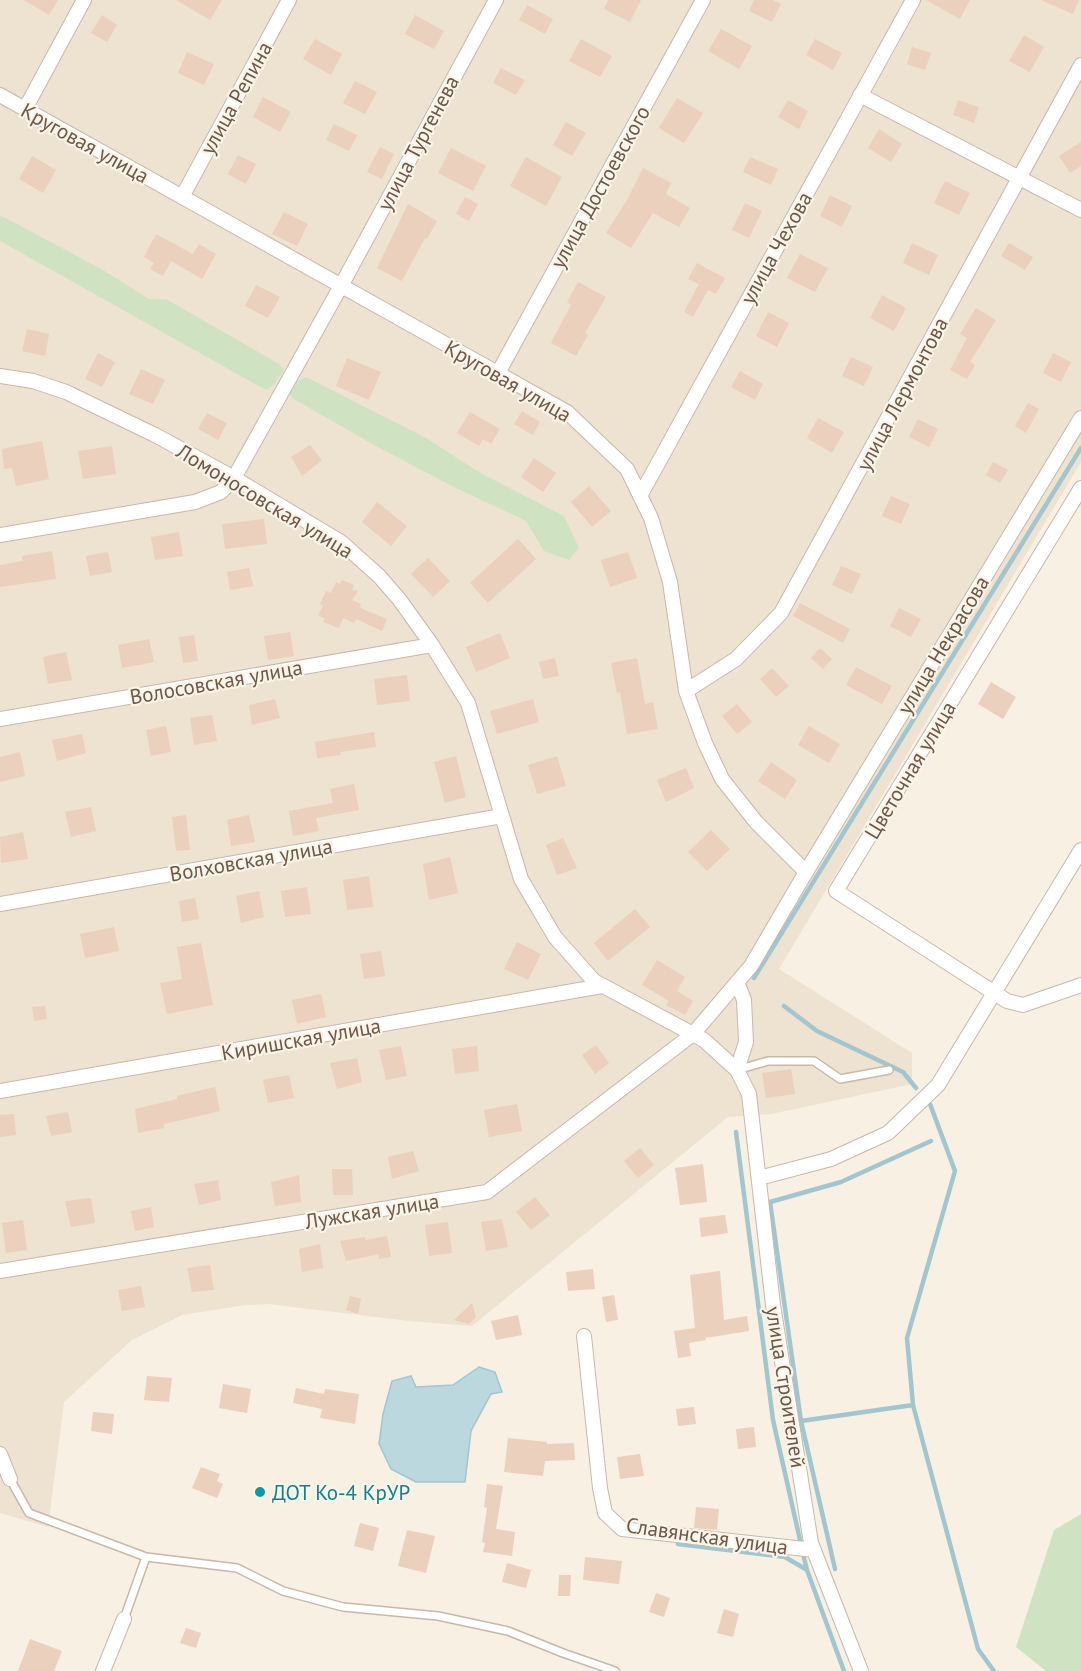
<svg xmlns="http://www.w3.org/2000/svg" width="1081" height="1671" font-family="'PT Sans',sans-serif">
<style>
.residential{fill:#eee2d1}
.green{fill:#cfe3c3}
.water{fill:#bad8de;stroke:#a1c6cf;stroke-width:1.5}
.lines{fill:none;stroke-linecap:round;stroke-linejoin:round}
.stream{stroke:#a1c6cf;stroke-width:4.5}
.building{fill:#ead0bd}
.lane-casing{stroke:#c7b8ab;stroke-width:10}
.street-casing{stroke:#c7b8ab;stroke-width:16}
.lane{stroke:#fff;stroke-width:7}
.street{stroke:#fff;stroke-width:14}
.culture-dot{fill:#0f9aa8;stroke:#fcf4e7;stroke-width:2}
.labels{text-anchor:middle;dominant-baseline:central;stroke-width:4.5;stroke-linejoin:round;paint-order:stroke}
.street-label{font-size:21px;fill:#6c584c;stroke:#fcf4e7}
.culture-label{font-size:21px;fill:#0d838f;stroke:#fcf4e7;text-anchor:start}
</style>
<rect width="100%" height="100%" fill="#f8f0e2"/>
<path class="residential" d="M0,0H1081V462L779,969L912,1053V1084L771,1114L728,1117L472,1326L409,1321L269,1304L245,1305L182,1315L132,1340L64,1402L48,1527L0,1513Z"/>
<path class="green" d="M0,215L103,270L149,299H166L279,364L284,370L274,385L266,390L0,241Z
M306,377L426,438L482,474L564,516L579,548L569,560L544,551L526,521L452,486L374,445L292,398L289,394L297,381Z
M1081,1514V1671H1046L1016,1647L1054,1530Z"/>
<path class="water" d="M479,1367L495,1372L502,1392L491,1394L471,1431L465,1482H416L391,1469L379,1444L383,1414L392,1381L411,1376L416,1387L453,1385Z"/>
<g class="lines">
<path class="stream" d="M754,978L1081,448
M784,1006L817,1031L903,1072L916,1088
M930,1104L955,1171L907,1338L913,1405L978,1649L994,1671
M736,1132L773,1420L800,1540
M801,1421L913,1405
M678,1544L785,1557L807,1570
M804,1558L807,1570L844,1671
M835,1569L801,1421L770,1202L841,1182L931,1141"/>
</g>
<path class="building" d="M24,0H58L49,15Z
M176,0H222L210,20Z
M608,0H641L630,22L604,9Z
M754,0H772L781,4L772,22L749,11Z
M926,0H970L960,19Z
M1041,0H1079L1073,14Z
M527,5L553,19L545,34L519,20Z
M102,15L117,25L107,42L91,33Z
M415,15L444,31L434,49L405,34Z
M721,29L752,46L739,69L708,51Z
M1024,35L1044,47L1030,72L1009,61Z
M315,39L342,54L331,75L303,59Z
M581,39L612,56L600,77L569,61Z
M815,39L842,53L833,70L806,55Z
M912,47L931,53L925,70L907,64Z
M187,52L214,64L204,85L178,73Z
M501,68L525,80L516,95L493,83Z
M355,81L377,92L365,114L343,103Z
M263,97L291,112L280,132L253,117Z
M677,98L703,113L684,143L659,128Z
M788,100L808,111L799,129L778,117Z
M958,100L979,107L974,123L953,115Z
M566,122L586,133L572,156L553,145Z
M334,124L357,135L349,151L326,140Z
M879,129L902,144L891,162L868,148Z
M1081,142V166L1070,173L1059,156Z
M380,147L394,154L382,179L367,172Z
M451,148L486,166L473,191L438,173Z
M238,155L256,164L246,184L228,174Z
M32,156L56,170L43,193L19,179Z
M526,157L562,177L546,206L510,186Z
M750,157L778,169L771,185L743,172Z
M643,168L671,183L666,194L690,208L679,227L653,213L631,248L606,233L627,200Z
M945,181L970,193L959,215L934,203Z
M830,195L852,206L842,227L820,216Z
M465,197L478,204L469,221L456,214Z
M745,203L762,211L749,238L732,230Z
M408,204L437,221L427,239L425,238L402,281L377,268Z
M284,212L308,224L297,246L272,234Z
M156,234L193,254L199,244L216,254L202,279L171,261L163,276L150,269L154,263L144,257Z
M912,243L938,255L929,275L903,263Z
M1009,243L1033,257L1025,270L1001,256Z
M800,254L828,268L815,292L787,278Z
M697,263L725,278L716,294L708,290L693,317L684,312L699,284L688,279Z
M578,282L606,297L585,333L588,335L576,356L551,343L571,305L567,302Z
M256,285L280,297L268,318L245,306Z
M882,295L906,308L894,331L870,318Z
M976,308L996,320L970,362L975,365L967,379L950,370L967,338L960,334Z
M768,312L789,323L777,347L756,336Z
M27,329L49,334L45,356L22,351Z
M98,353L115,362L102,387L85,379Z
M1053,353L1071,362L1061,382L1043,373Z
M851,357L873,367L864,386L842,376Z
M347,358L381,372L369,400L336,386Z
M141,369L165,380L153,404L129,394Z
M740,371L763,384L755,400L731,387Z
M1028,403L1039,409L1026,433L1015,426Z
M522,411L540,422L533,435L514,424Z
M470,412L500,429L491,444L483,439L479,446L457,433Z
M207,413L227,423L218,440L198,429Z
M818,418L844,432L832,453L807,438Z
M918,419L938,429L929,447L909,437Z
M42,441L49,479L16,486L12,468L4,469L2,449Z
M310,445L322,460L302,476L291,457Z
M112,446L116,474L83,479L78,451Z
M534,458L556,473L543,492L521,477Z
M993,462L1008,470L1000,483L986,475Z
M589,486L611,511L592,527L571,502Z
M891,496L910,504L901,524L882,516Z
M377,502L407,526L391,546L362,522Z
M264,519L267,544L225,549L222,524Z
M179,532L183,556L155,560L151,537Z
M518,539L536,559L488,603L470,583Z
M52,551L56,579L0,587V565L23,561L22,556Z
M108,552L112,572L90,576L86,556Z
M628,552L637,578L610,587L601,560Z
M428,558L450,581L433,597L411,574Z
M841,566L861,574L852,594L832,585Z
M249,568L253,586L230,590L227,572Z
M342,580L354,585L352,590L358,591L352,600L361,604L360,608L387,619L382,631L356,619L354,623L343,618L339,628L323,622L325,619L318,615L323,606L320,604L326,591L331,593L336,582L340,584Z
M800,603L850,629L843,643L793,616Z
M899,608L921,619L911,637L890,626Z
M290,632L294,656L268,660L264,636Z
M500,633L510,658L476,672L466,647Z
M194,635L198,661L183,663L179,637Z
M149,639L154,662L122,668L118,645Z
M820,648L832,659L823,669L811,658Z
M66,652L72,680L48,684L43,657Z
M555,658L559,676L543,679L539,662Z
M637,658L645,704L653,702L658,729L627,734L620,692L617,693L611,663Z
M856,667L892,686L882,704L846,685Z
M772,668L789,686L776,697L760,679Z
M407,675L410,701L377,705L374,679Z
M991,682L1016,697L1003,719L978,704Z
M275,699L280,718L252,725L249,705Z
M533,699L539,722L497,734L490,711Z
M737,704L752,722L737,734L722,716Z
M212,715L217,741L194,745L190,718Z
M166,726L171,752L151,756L146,730Z
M809,726L840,744L829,763L798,745Z
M374,732L376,747L340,752L341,755L317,758L315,742Z
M82,734L86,753L57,761L52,740Z
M20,752L25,776L0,782V757Z
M456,756L466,797L445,803L434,762Z
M557,756L566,786L537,794L528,765Z
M771,762L797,780L785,799L758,781Z
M686,768L694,788L666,802L657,780Z
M354,784L359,810L316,818L319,831L293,836L289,811L333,803L330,789Z
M91,807L96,831L71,837L65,812Z
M186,815L190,850L176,851L172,817Z
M249,815L255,842L231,846L227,820Z
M711,830L730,849L707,871L688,852Z
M23,832L28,859L1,863L0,837Z
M563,838L577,868L557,875L546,845Z
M450,857L458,893L429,900L423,864Z
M369,876L373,907L347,910L343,880Z
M307,887L311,914L285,917L281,891Z
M259,891L264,917L241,923L236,896Z
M195,898L199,919L182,922L179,901Z
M635,909L650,927L608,961L594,943Z
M114,927L119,951L85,958L80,934Z
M517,942L541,954L528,980L504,969Z
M201,943L213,1005L167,1014L160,983L182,979L177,947Z
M381,951L385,976L364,979L360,954Z
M657,960L685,977L677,991L693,1001L685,1015L666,1005L669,1001L642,985Z
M321,994L326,1017L297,1024L292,1000Z
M45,1006L47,1019L34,1021L32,1007Z
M596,1045L609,1063L595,1074L582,1055Z
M401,1046L407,1076L386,1080L379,1050Z
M477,1046L479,1071L455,1074L452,1049Z
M357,1058L362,1082L337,1089L330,1063Z
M791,1069L795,1094L766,1098L762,1073Z
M289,1075L294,1098L268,1103L263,1080Z
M215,1087L220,1111L164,1124V1128L138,1133L135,1109L177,1099V1096Z
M517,1104L522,1131L489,1137L484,1110Z
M68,1112L72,1132L51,1136L46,1116Z
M14,1114L16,1135L0,1137V1115Z
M640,1148L654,1165L638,1178L624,1161Z
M413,1151L419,1171L392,1179L388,1157Z
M703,1164L707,1202L680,1205L675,1168Z
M332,1169H352L353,1195H333Z
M299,1175L301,1202L275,1206L271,1182Z
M218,1180L221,1200L199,1205L194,1184Z
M535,1197L550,1215L531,1230L516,1212Z
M91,1198L95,1223L71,1227L65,1201Z
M151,1207L154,1227L135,1231L131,1211Z
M725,1215L728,1233L701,1237L699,1218Z
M502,1219L508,1247L486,1251L481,1222Z
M23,1220L27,1250L6,1253L2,1223Z
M448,1222L452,1253L429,1256L425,1225Z
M387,1236L391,1257L379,1259V1254L346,1261L340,1241L365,1237V1240Z
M320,1244L323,1268L302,1272L299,1249Z
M210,1265L214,1290L192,1292L187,1268Z
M593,1269L595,1289L568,1291L566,1272Z
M720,1271L724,1320L747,1316L749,1331L705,1338L706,1340L689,1343L691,1356L678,1358L674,1331L695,1328L690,1275Z
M141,1286L145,1307L122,1311L118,1290Z
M614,1295L618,1320L606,1322L602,1297Z
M350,1296L361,1299L358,1314L346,1310Z
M472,1303L476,1317L469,1324L454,1320Z
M518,1315L522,1335L496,1340L491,1321Z
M147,1376L172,1378L169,1402L144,1400Z
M223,1384L251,1389L247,1413L219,1408Z
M296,1388L324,1394L325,1389L359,1394L355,1424L320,1418L322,1409L293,1403Z
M694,1407L696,1424L678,1426L676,1409Z
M93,1412L114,1414L112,1434L91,1431Z
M754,1427L756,1447L738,1449L736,1429Z
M508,1438L547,1442V1444L574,1443L575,1460L545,1461L543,1476L504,1472Z
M640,1454L644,1476L620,1479L617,1457Z
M201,1467L220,1474L217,1481L223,1484L217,1498L192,1488Z
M487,1484L503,1486L496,1529L515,1532L512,1556L483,1552L485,1543L482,1542L487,1508L484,1507Z
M696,1507L719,1509L717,1530L694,1528Z
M360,1523L379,1528L373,1551L354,1546Z
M407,1530L435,1536L426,1573L398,1566Z
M585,1557L622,1561L619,1584L583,1580Z
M507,1563L531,1570L526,1588L502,1582Z
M559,1575H571L570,1596H558Z
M656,1593L670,1598L664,1617L649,1612Z
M724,1609L739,1614L733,1637L717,1633Z
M186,1628L201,1633L196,1648L180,1643Z
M30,1639L62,1651L54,1671H18Z"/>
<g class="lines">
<g class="lane-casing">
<path id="lane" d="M737,1070L768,1061H814L840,1079L889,1070
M10,1479L29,1513L146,1557L237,1568L283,1591L343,1607L438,1616L508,1631L563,1653L615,1671
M124,1619L146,1557"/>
</g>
<g class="street-casing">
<path id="street" d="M0,95L567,412L627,469L651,518L670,582L686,691L705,743L722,779L756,822L806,872L751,966L693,1034L487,1192L0,1271
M860,95L1081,210
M25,109L84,0
M182,197L289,0
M498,373L703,0
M0,376L33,381L66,392L155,435L234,478L341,542L379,576L399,599L432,645L468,703L521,879L555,937L594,981L704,1040L737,1070L749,1094L773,1305L811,1543L861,1671
M1081,488L836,891L1007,1001L1023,1005L1081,985
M640,496L913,0
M0,535L195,502L221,492L234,478L341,286L496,0
M686,691L736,659L781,613L1081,65
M0,719L432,645
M806,872L1081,418
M0,904L502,816
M737,1070L746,1042L744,1000L737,982
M0,1091L602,986
M759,1178L831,1159L888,1133L938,1085L1081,850
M584,1336L600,1488L605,1513L622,1529L814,1550
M0,1454L10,1479
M103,1671L124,1619"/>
</g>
<use href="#lane" class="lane"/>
<use href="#street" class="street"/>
</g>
<circle class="culture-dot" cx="260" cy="1492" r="6"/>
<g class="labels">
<g class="street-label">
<text transform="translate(236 98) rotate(-61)">улица Репина</text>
<text transform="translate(85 143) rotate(29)">Круговая улица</text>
<text transform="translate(418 143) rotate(-62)">улица Тургенева</text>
<text transform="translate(600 187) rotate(-61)">улица Достоевского</text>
<text transform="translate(776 248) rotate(-61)">улица Чехова</text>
<text transform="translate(508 381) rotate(30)">Круговая улица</text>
<text transform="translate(902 394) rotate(-62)">улица Лермонтова</text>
<text transform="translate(265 501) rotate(31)">Ломоносовская улица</text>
<text transform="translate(943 645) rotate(-59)">улица Некрасова</text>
<text transform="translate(216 682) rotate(-10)">Волосовская улица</text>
<text transform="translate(910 770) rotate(-59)">Цветочная улица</text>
<text transform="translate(251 860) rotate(-10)">Волховская улица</text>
<text transform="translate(301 1039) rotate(-10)">Киришская улица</text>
<text transform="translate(372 1211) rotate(-9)">Лужская улица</text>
<text transform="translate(786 1387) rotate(81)">улица Строителей</text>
<text transform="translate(707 1536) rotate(8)">Славянская улица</text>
</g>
<g class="culture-label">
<text x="272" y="1492">ДОТ Ко-4 КрУР</text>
</g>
</g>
</svg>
